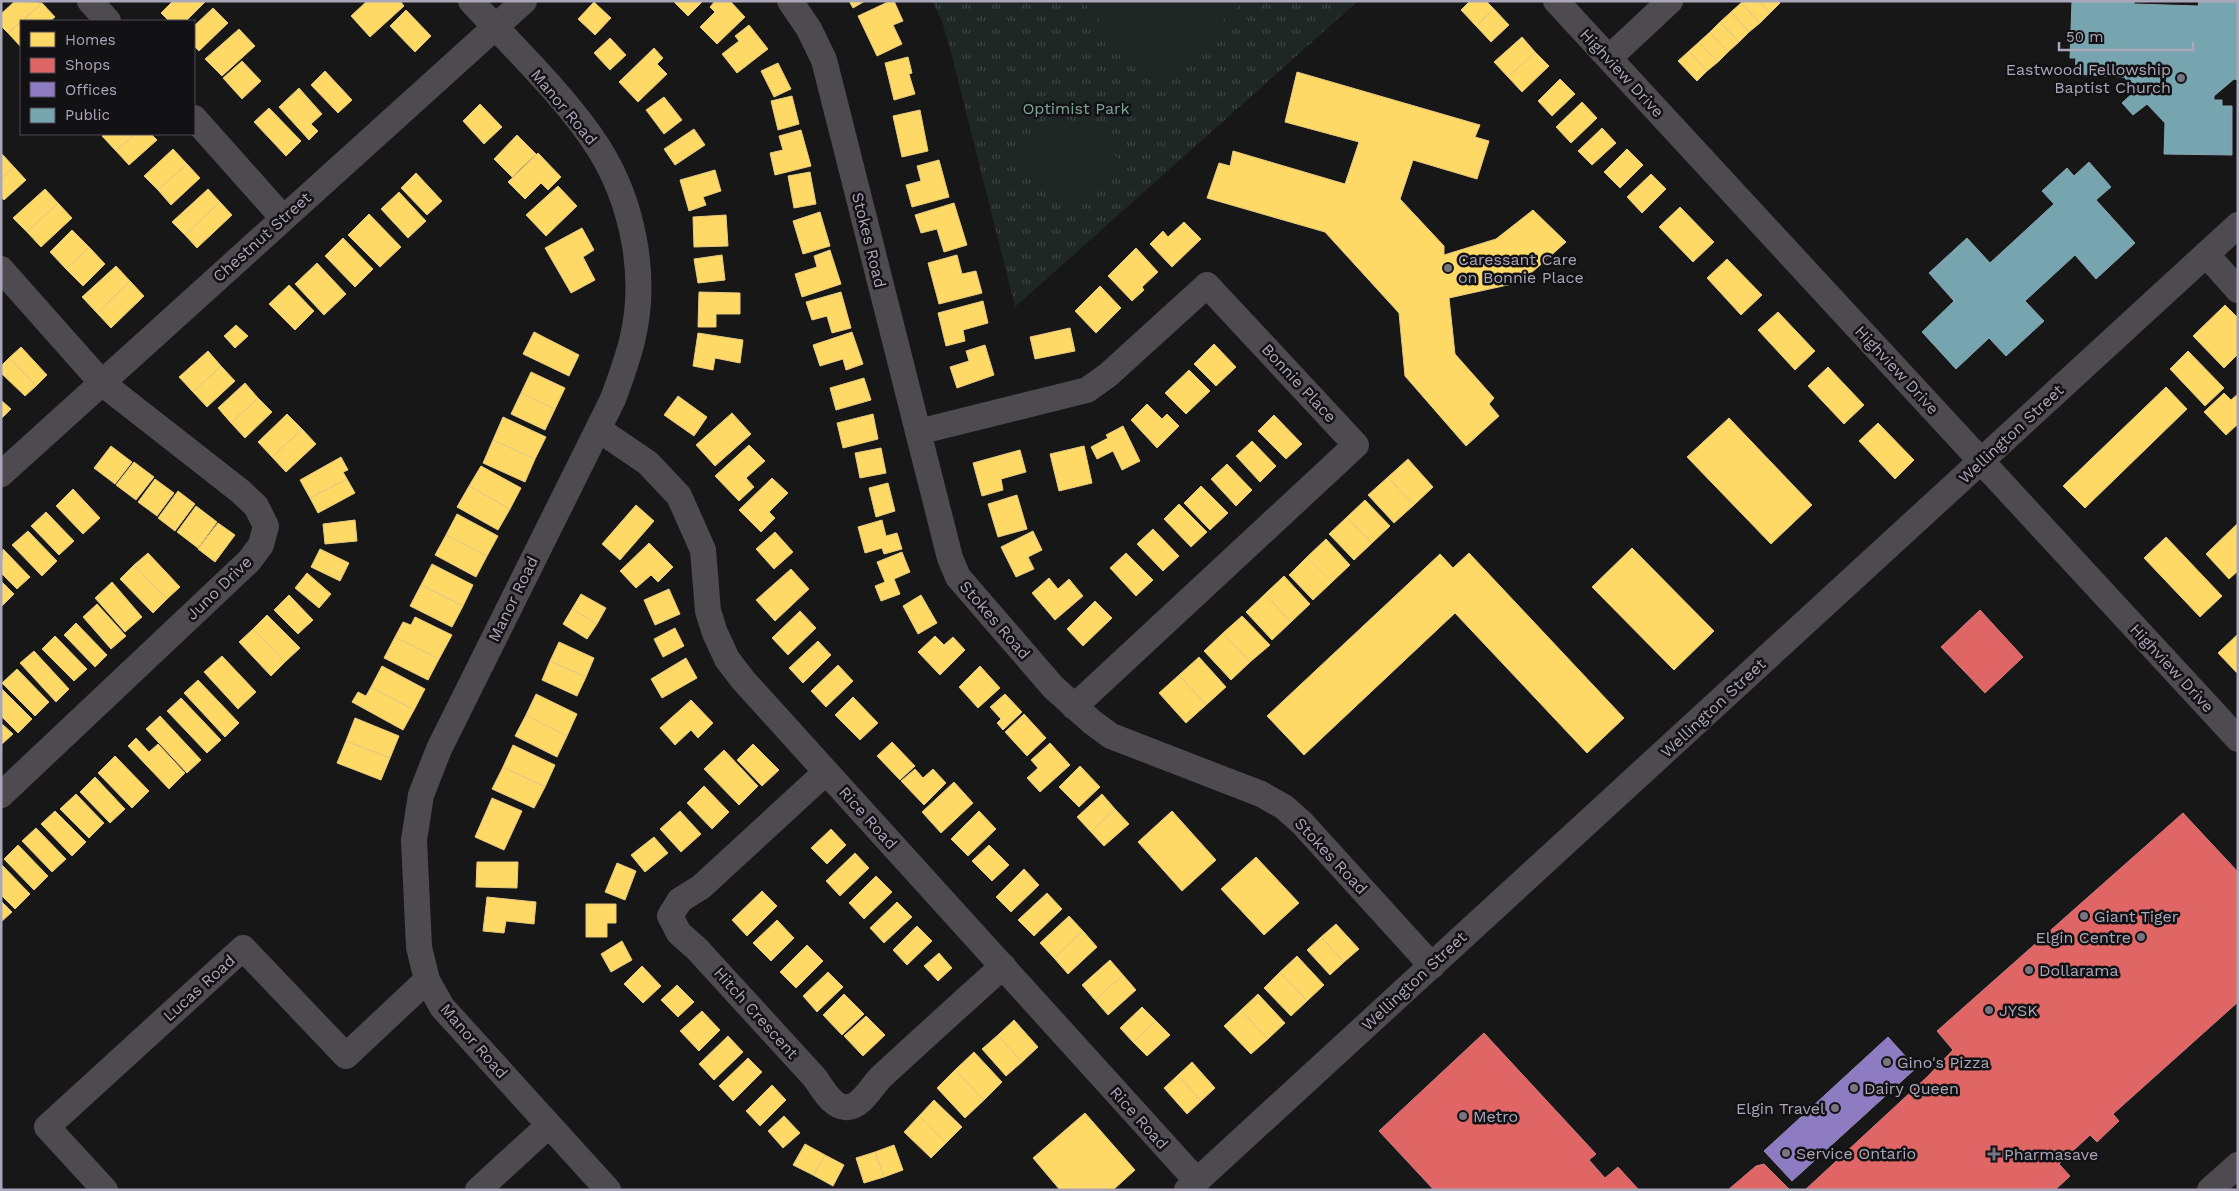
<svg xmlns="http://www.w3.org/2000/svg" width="2239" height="1191" font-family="'Work Sans',sans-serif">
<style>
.park{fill:url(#park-tufts)}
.pitch{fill:#1f2724}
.homes{fill:#ffd966;stroke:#e6ca7f}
.shops{fill:#e06666;stroke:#d07a7f}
.offices{fill:#8e7cc3;stroke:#9789c0}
.public{fill:#76a5af;stroke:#86a6b2}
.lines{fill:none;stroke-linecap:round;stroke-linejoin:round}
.minor{stroke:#4d4b50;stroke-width:26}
.poi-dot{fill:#777581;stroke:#121113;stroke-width:2}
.labels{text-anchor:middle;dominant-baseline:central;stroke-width:5;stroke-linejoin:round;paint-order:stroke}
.poi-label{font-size:16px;fill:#aba7ba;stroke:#121113;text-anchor:start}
.street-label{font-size:16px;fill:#aba7ba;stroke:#121113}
.park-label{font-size:16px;fill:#7ca696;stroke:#121113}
</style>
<defs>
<pattern id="park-tufts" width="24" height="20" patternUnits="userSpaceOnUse" patternTransform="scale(1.25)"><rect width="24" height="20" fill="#1f2724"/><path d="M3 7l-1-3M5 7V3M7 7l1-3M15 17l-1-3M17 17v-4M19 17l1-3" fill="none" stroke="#3d4442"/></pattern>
</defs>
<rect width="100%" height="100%" fill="#171717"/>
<path class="park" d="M932,1H1358L1015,307L953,60L942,21Z"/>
<path class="pitch" d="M1082,1H1244L1156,82Z
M1058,118L1094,125L1117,157V176L1074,203L1050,199L1014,147Z"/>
<path class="homes" d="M15,1L42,3L8,33L1,26V14Z
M173,1H206L186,21H169L161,13Z
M367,1H400L404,6L370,37L351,16Z
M673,1H703L688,16Z
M715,1H730L745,17L717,44L700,27L715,12L710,7Z
M849,1H865L853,8Z
M890,1H894L903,21L893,25L902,44L877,56L858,16Z
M1470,1H1486L1494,9L1476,26L1461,10Z
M1743,1H1759L1770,13L1760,23L1741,3Z
M1759,1H1779L1780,3L1770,13Z
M594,2L611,18L595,35L578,19Z
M42,3L55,17L50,21H22Z
M1741,3L1760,23L1749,32L1731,12Z
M213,8L228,23L199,51L194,46V26Z
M1494,9L1509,25L1491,42L1476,26Z
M406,10L431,36L415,52L390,26Z
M1731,12L1749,32L1739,42L1720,22Z
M21,22V47L8,33Z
M1720,22L1739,42L1728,52L1710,32Z
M749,25L768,49L737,73L722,54L739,41L735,36Z
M239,29L255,46L222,76L205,59Z
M1710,32L1728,52L1718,62L1699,42Z
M1522,37L1535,52L1508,77L1494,62Z
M610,38L626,55L610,70L594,53Z
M1699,42L1718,62L1707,71L1689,51Z
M654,48L663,58L657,64L667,74L638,102L619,82Z
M1689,51L1707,71L1697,81L1678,61Z
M1535,52L1549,66L1522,92L1508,77Z
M908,57L912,73L909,74L915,94L894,100L885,63Z
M242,61L261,81L242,99L223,78Z
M778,63L791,89L774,97L761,71Z
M325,71L352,100L338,113L311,85Z
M1297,72L1480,125L1475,137L1489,141L1477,179L1413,160L1400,199L1444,246V255L1496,239L1533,210L1566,242L1521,282L1449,298L1455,354L1494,398L1489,404L1499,416L1466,446L1405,376L1399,313L1325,232L1207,198L1219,163L1230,166L1233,151L1345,184L1359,142L1285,122Z
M1560,79L1575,94L1552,116L1538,101Z
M299,88L322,114L311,124L318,131L309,140L279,107Z
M792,96L799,124L778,130L771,101Z
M664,97L682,120L664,134L646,110Z
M1582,102L1597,118L1571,143L1556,127Z
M480,104L502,127L484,144L463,121Z
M269,108L301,141L286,156L254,122Z
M920,110L928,151L902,157L893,116Z
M1602,128L1616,143L1592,165L1578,151Z
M694,129L705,145L675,165L664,149Z
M801,130L811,166L775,175L770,153L783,150L779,136Z
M105,134H135L116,151L102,136Z
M135,134H151L157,140L129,165L116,151Z
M517,135L536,154L512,177L494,159Z
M173,149L187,164L158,190L144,176Z
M1627,149L1643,165L1620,188L1604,172Z
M538,153L561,177L548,190L541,183L525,199L508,182Z
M2,154L14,167L1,179V155Z
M939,160L949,197L912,207L906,185L921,181L917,166Z
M187,164L200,178L171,205L158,190Z
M14,167L26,180L4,200L1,197V179Z
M715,170L721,191L703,197L706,205L689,211L680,180Z
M810,172L816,204L794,208L788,176Z
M416,173L442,201L427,215L401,188Z
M1651,174L1666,189L1642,213L1627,197Z
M558,186L577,206L546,236L526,215Z
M45,189L58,203L27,232L13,218Z
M208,189L220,202L185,235L172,222Z
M399,192L426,221L408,238L381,209Z
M220,202L232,215L197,248L185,235Z
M58,203L72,218L41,247L27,232Z
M954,203L967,245L944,252L937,229L921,233L915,215Z
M1680,207L1714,242L1693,262L1659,227Z
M820,212L830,246L803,254L793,221Z
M369,214L401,247L380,267L348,235Z
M726,215L728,246L694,247L693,217Z
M1184,222L1201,239L1172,267L1150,244L1163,231L1168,237Z
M582,228L594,250L583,257L595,280L571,293L545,248Z
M72,230L89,247L66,269L50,252Z
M343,238L373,269L355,287L325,256Z
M89,247L105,264L83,286L66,269Z
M1136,248L1158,272L1142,287L1144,290L1132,301L1108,276Z
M830,250L841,284L802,297L795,274L817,267L814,256Z
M722,255L725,280L698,283L694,259Z
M957,255L962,274L976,271L982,293L939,304L928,263Z
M1727,259L1762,295L1741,315L1707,278Z
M317,263L346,294L324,315L295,284Z
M116,266L130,281L97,313L82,297Z
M130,281L144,296L111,328L97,313Z
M289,285L314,311L295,330L269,304Z
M1100,286L1121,308L1096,333L1075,311Z
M699,292L740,293V314H716V327H698Z
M841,292L851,328L832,333L827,316L812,320L806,302Z
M983,301L988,323L963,330L965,341L946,346L938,313Z
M2225,305L2238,318V354L2224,368L2193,336Z
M1778,312L1815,351L1795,370L1758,330Z
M236,325L248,336L235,348L224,336Z
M1070,328L1075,351L1035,359L1030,337Z
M534,332L579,355L569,376L523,354Z
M852,332L863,364L846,370L843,359L820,366L813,345Z
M698,333L743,340L740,363L715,358L713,370L693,366Z
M1214,344L1236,367L1216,386L1194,364Z
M985,345L994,375L957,388L950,367L969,361L966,351Z
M21,347L47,375L36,386L9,358Z
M208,351L221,366L193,392L179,377Z
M2188,351L2224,388L2205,406L2170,369Z
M9,358L36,386L25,396L1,373V366Z
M221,366L235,381L207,407L193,392Z
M1828,367L1864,405L1844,424L1808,386Z
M1189,370L1210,391L1186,414L1165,393Z
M531,372L565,388L555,409L521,393Z
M864,378L871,400L836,410L830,388Z
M245,383L258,398L231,423L218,408Z
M2166,387L2187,409L2085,508L2063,486Z
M521,393L555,409L545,430L511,414Z
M2224,393L2231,400L2238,394V424L2226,435L2204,412Z
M678,396L707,417L694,436L664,415Z
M258,398L272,412L245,438L231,423Z
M1,400L11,409L1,419Z
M1147,404L1162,419L1167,414L1179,426L1157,448L1131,420Z
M732,413L751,434L715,466L696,445Z
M287,414L302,429L272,457L258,442Z
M873,414L878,439L843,448L837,423Z
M1274,415L1302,444L1286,459L1258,431Z
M503,417L546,437L535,459L493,440Z
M1729,418L1812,505L1771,544L1687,457Z
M1878,423L1914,460L1895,479L1859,441Z
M1123,426L1140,461L1122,470L1113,451L1097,459L1091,447L1108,438L1106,435Z
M302,429L316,444L286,472L272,457Z
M493,440L535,459L525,482L483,463Z
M1252,441L1276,466L1260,482L1236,456Z
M749,445L765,461L746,478L754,487L739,501L715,476Z
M111,446L132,462L115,484L94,468Z
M1084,446L1092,483L1059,491L1050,454Z
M881,448L886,473L860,478L855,453Z
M1020,450L1026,472L1001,479L1003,490L982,496L973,463Z
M341,457L348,470L343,472L347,479L310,498L300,480Z
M1408,459L1433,487L1414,505L1388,477Z
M134,462L154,477L136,500L116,485Z
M1227,464L1252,490L1236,506L1211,479Z
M481,466L521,488L510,509L469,486Z
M1388,477L1414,505L1394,523L1368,495Z
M772,478L788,493L769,512L775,518L761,532L739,510Z
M155,479L174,493L157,516L138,502Z
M347,479L355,493L318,513L310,498Z
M888,483L895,511L876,517L869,488Z
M469,486L510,509L498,530L457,507Z
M1201,486L1228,513L1210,530L1184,503Z
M73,489L100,518L83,534L56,506Z
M178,491L195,504L175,531L158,518Z
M1017,495L1027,529L998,537L988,504Z
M1365,500L1390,526L1372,543L1347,517Z
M1179,504L1207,532L1191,547L1164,519Z
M636,505L654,521L620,560L602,544Z
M196,506L217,522L198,548L177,532Z
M46,512L74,541L59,555L31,526Z
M457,514L498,536L487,556L446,535Z
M1347,517L1372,543L1354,560L1329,534Z
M355,520L357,541L325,544L323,524Z
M882,520L886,536L897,533L902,549L884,554L882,548L865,553L858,527Z
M218,523L235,535L215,562L198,549Z
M2238,523V571L2229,579L2206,554Z
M1153,529L1179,556L1163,571L1137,544Z
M28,531L57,561L42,576L12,545Z
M1033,531L1042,550L1028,557L1034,569L1016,577L1001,547Z
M775,532L793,552L774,569L756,549Z
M446,535L487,556L476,577L435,555Z
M2166,537L2222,596L2200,617L2144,558Z
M1326,539L1350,565L1332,582L1307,557Z
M649,543L673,567L658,582L651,575L636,588L620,571Z
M1632,548L1714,631L1674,670L1592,587Z
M3,549L30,577L17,589L1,573Z
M320,549L349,563L340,581L311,567Z
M902,552L910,572L894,579L900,594L881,601L875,586L885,582L877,562Z
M148,553L180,587L167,599L134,565Z
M1126,553L1153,580L1136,596L1110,568Z
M1469,553L1624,718L1587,753L1455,613L1304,755L1267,716L1440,554L1453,568Z
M1307,557L1332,582L1313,600L1289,575Z
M432,564L473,585L463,606L421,585Z
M134,565L167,599L153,613L120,579Z
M791,569L809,589L775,621L756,600Z
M307,573L331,594L319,608L295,588Z
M1284,576L1310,604L1291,622L1265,594Z
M1049,578L1058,589L1069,579L1083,596L1055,620L1032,593Z
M1,581L14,594L1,607Z
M112,582L142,617L125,632L95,598Z
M421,585L463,606L452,627L410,606Z
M669,589L680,614L655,625L644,600Z
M581,594L606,608L597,624L572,609Z
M1265,594L1291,622L1272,640L1246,612Z
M289,595L313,620L298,634L274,610Z
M921,595L937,623L918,634L903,606Z
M1095,601L1112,618L1083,646L1067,629Z
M97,604L126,636L111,649L83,617Z
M572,609L597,624L587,639L563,624Z
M800,611L816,628L788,655L772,638Z
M267,615L300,648L285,662L253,629Z
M1242,616L1270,645L1250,662L1223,633Z
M415,617L452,635L439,659L395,637L403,622L411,625Z
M76,623L107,655L95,667L64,635Z
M675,628L684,646L663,657L654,639Z
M253,629L285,662L271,676L239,642Z
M1223,633L1250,662L1231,680L1204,651Z
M2238,634V674L2218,653Z
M55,636L87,669L74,681L42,649Z
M935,636L944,645L953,637L965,650L940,675L918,652Z
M395,637L439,659L428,680L384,658Z
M818,641L831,655L803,683L789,668Z
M559,642L594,658L586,677L550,661Z
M34,651L69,689L56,702L20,663Z
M222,656L256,692L238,709L204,672Z
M1199,657L1226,687L1206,705L1179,675Z
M686,658L697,678L662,698L651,679Z
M550,661L586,677L577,696L542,680Z
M838,665L853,681L826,707L811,691Z
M382,666L425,689L414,710L371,687Z
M980,666L1000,688L978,708L959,687Z
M17,669L49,702L35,716L2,683Z
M1179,675L1206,705L1186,723L1159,693Z
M198,680L239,723L225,737L184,693Z
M371,687L414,710L403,730L352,702L358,692L366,696Z
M1,688L32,719L18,733L1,716Z
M536,694L577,714L567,736L526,715Z
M1005,694L1022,712L1003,730L997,723L1001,719L990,707Z
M853,697L878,723L860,740L835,715Z
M181,698L221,740L207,753L167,711Z
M691,700L713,723L698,738L691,730L675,745L660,728Z
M1024,714L1046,738L1027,756L1005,732Z
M526,715L567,736L557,757L515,736Z
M160,716L201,760L187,773L146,729Z
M355,718L399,736L390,758L346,741Z
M1,723L13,734L1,745Z
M136,738L149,752L158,744L185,773L169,789L128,746Z
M346,741L390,758L381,780L337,763Z
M892,742L915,766L900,780L877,756Z
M1050,743L1070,765L1040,792L1027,778L1038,768L1031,760Z
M753,744L779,770L762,786L737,760Z
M513,745L555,765L545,787L503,767Z
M724,750L758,786L739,805L704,769Z
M115,756L149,791L132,808L98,773Z
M1080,766L1100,787L1079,807L1059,787Z
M503,767L545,787L534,808L492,789Z
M915,769L923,778L933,769L946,783L924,805L901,781Z
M95,777L125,809L110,823L80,792Z
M954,782L973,803L941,833L922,812Z
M704,786L729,812L712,829L687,803Z
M76,794L104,823L89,838L60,809Z
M1102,794L1115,809L1091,832L1077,817Z
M492,798L522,811L504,850L475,837Z
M1115,809L1129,824L1104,846L1091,832Z
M55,811L86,842L72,856L41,824Z
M680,811L701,834L681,852L660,829Z
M979,811L996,829L968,856L951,839Z
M1172,811L1216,860L1182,891L1138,842Z
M36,828L66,859L52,872L22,841Z
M831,829L846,845L827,864L811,848Z
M654,837L668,853L645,872L631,855Z
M18,845L48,876L34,890L4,859Z
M989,845L1009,865L992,881L972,861Z
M855,853L869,868L840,896L826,881Z
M1256,857L1299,903L1264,935L1221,889Z
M477,862H518L517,888L476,887Z
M617,863L636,871L625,900L605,892Z
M1,864L30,894L15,909L1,895Z
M1024,869L1039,885L1011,912L996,897Z
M876,876L892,892L864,919L849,903Z
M762,891L777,906L747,936L732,920Z
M1047,893L1062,909L1034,936L1018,920Z
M487,897L536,902L534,924L506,921L504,933L483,931Z
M1,901L12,912L1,922Z
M897,902L912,917L884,943L870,928Z
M586,904H616V923H607V937H586Z
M1069,916L1083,931L1054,958L1040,943Z
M777,920L794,938L771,961L753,943Z
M1336,924L1359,949L1344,962L1321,937Z
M917,926L932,941L907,965L893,950Z
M1083,931L1097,947L1068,974L1054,958Z
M1321,937L1344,962L1330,975L1307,950Z
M622,941L632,960L611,972L601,954Z
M807,945L823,961L796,988L780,972Z
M939,953L952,968L938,981L924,966Z
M1297,956L1324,985L1307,1001L1280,972Z
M1110,960L1123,975L1095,1000L1082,985Z
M642,966L661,986L643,1003L624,984Z
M828,972L843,987L817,1012L803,996Z
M1280,972L1307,1001L1291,1016L1264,988Z
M1123,975L1136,990L1108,1015L1095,1000Z
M677,985L694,1002L678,1017L661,1000Z
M844,994L864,1014L842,1035L823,1015Z
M1258,994L1285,1023L1268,1039L1241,1010Z
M1142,1007L1156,1021L1133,1042L1120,1028Z
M1241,1010L1268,1039L1251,1054L1224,1026Z
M702,1011L720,1030L699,1051L680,1031Z
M866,1016L885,1035L863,1056L844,1036Z
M1014,1020L1038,1047L1022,1062L998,1035Z
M1156,1021L1170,1035L1147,1056L1133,1042Z
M998,1035L1022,1062L1006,1076L982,1049Z
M728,1036L743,1052L714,1080L699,1064Z
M974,1052L1002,1082L984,1100L955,1070Z
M748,1058L762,1072L733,1101L719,1086Z
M1192,1062L1215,1088L1201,1101L1178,1075Z
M955,1070L984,1100L965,1118L937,1088Z
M1178,1075L1201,1101L1187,1114L1164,1088Z
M772,1085L786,1100L760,1126L746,1111Z
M934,1100L962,1127L946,1143L919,1116Z
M1085,1113L1135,1170L1113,1190H1060L1033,1158Z
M784,1116L800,1133L783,1148L768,1131Z
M919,1116L946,1143L931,1158L904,1132Z
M805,1144L825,1155L813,1175L793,1165Z
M894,1145L903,1170L884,1177L875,1152Z
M875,1152L884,1177L864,1183L856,1158Z
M825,1155L844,1165L833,1186L813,1175Z"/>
<path class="shops" d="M1980,610L2023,657L1985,693L1941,647Z
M2183,813L2238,872V1002L2113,1114L2119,1121L2097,1142L2090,1135L2059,1164L2070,1176L2055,1190H1805L1927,1077L1953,1050L1937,1031Z
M1484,1033L1596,1154L1589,1160L1605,1178L1618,1167L1639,1190H1434L1379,1131Z
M1764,1164L1790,1190H1728L1756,1166Z"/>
<path class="offices" d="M1888,1037L1916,1068L1792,1181L1764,1151Z"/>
<path class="public" d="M2072,1H2134V4L2198,6L2199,1H2238V80L2234,79L2214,96V100H2222V106H2232V155L2164,154L2165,123L2147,104L2133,115L2122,103L2136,90L2124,77L2075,74L2076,58H2070Z
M2089,162L2111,187L2096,200L2135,243L2096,279L2075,255L2025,301L2044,321L2006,356L1989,338L1956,369L1922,332L1954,301L1929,273L1967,238L1990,263L2054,204L2042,191L2067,168L2074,176Z"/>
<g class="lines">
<path class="minor" d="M90,1L108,21
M471,1C512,46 566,97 598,147C633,202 648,277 632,341C627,361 620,380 613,399L439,749L421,795L414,840L419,947L427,980L442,1007L608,1190
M790,1L809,29L824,60L950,558L958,577L1053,687L1092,722L1111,736L1261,794L1284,807L1302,823L1432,966
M1556,1L2238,739
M1609,58L1670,1
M194,118L283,218
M2206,254L2238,290
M1,269L102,383L240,491L256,506L266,526L261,545L249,561L1,795
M598,429L648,463L679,496L703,550L708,611L715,633L727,659L743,680L1197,1181
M918,432L1087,390L1108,375L1207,285L1356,445L1074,707
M1,474L524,1
M826,772L701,887L680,900L670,916L679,933L697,949L815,1078C822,1088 833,1109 848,1107C862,1106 872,1086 881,1077C921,1040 962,1003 1003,966
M105,1190L47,1127L243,948L346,1056L427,980
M478,1190L549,1125
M1187,1190L2238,225
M2210,1190L2238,1165"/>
</g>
<g class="poi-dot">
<circle cx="2181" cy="78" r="5"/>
<circle cx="1448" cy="268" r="5"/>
<circle cx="2084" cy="916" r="5"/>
<circle cx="2141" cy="937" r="5"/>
<circle cx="2029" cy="970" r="5"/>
<circle cx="1989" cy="1010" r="5"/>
<circle cx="1887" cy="1062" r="5"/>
<circle cx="1854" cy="1088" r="5"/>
<circle cx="1835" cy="1108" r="5"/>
<circle cx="1463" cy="1116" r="5"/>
<circle cx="1786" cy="1153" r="5"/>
<path d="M1991.5 1146.5h5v5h5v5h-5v5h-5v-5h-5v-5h5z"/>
</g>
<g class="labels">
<g class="poi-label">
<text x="2171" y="69" text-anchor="end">Eastwood Fellowship<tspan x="2171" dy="18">Baptist Church</tspan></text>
<text x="1458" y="259">Caressant Care<tspan x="1458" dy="18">on Bonnie Place</tspan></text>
<text x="2094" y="916">Giant Tiger</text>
<text x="2131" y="937" text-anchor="end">Elgin Centre</text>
<text x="2039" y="970">Dollarama</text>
<text x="1999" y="1010">JYSK</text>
<text x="1897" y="1062">Gino's Pizza</text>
<text x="1864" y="1088">Dairy Queen</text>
<text x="1825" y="1108" text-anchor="end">Elgin Travel</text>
<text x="1473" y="1116">Metro</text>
<text x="1796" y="1153">Service Ontario</text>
<text x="2004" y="1154">Pharmasave</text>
</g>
<g class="street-label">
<text transform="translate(1622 73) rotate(47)">Highview Drive</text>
<text transform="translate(564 107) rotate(50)">Manor Road</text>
<text transform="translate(262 237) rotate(-42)">Chestnut Street</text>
<text transform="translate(869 240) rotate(76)">Stokes Road</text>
<text transform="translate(1897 370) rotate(47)">Highview Drive</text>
<text transform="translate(1299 383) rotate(47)">Bonnie Place</text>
<text transform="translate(2011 434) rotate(-43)">Wellington Street</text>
<text transform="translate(219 588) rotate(-44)">Juno Drive</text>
<text transform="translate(513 599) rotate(-64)">Manor Road</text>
<text transform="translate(995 620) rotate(49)">Stokes Road</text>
<text transform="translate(2172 668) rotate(47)">Highview Drive</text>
<text transform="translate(1713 708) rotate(-43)">Wellington Street</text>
<text transform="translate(868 818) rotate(48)">Rice Road</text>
<text transform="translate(1331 856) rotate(47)">Stokes Road</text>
<text transform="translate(1414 981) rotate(-43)">Wellington Street</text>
<text transform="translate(199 988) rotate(-42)">Lucas Road</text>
<text transform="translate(756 1013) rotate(48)">Hitch Crescent</text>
<text transform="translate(474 1041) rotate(49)">Manor Road</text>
<text transform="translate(1139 1118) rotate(48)">Rice Road</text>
</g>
<g class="park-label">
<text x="1076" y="108">Optimist Park</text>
</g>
</g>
<rect width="2239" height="1191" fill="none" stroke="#aba7ba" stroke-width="5"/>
<rect x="20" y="20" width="175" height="115" fill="#121113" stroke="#4f4d56"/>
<rect x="30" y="32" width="25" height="15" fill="#ffd966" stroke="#4f4d56"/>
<text x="65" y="45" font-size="15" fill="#aba7ba">Homes</text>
<rect x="30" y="58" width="25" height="15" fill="#e06666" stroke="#4f4d56"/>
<text x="65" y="70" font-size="15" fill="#aba7ba">Shops</text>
<rect x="30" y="82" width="25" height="15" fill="#8e7cc3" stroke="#4f4d56"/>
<text x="65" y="95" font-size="15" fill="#aba7ba">Offices</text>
<rect x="30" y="108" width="25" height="15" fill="#76a5af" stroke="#4f4d56"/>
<text x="65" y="120" font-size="15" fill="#aba7ba">Public</text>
<path d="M2059 42v8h134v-8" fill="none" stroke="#aba7ba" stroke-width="2.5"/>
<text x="2066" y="42" font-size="15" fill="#aba7ba" stroke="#121113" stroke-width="4" paint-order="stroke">50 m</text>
</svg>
